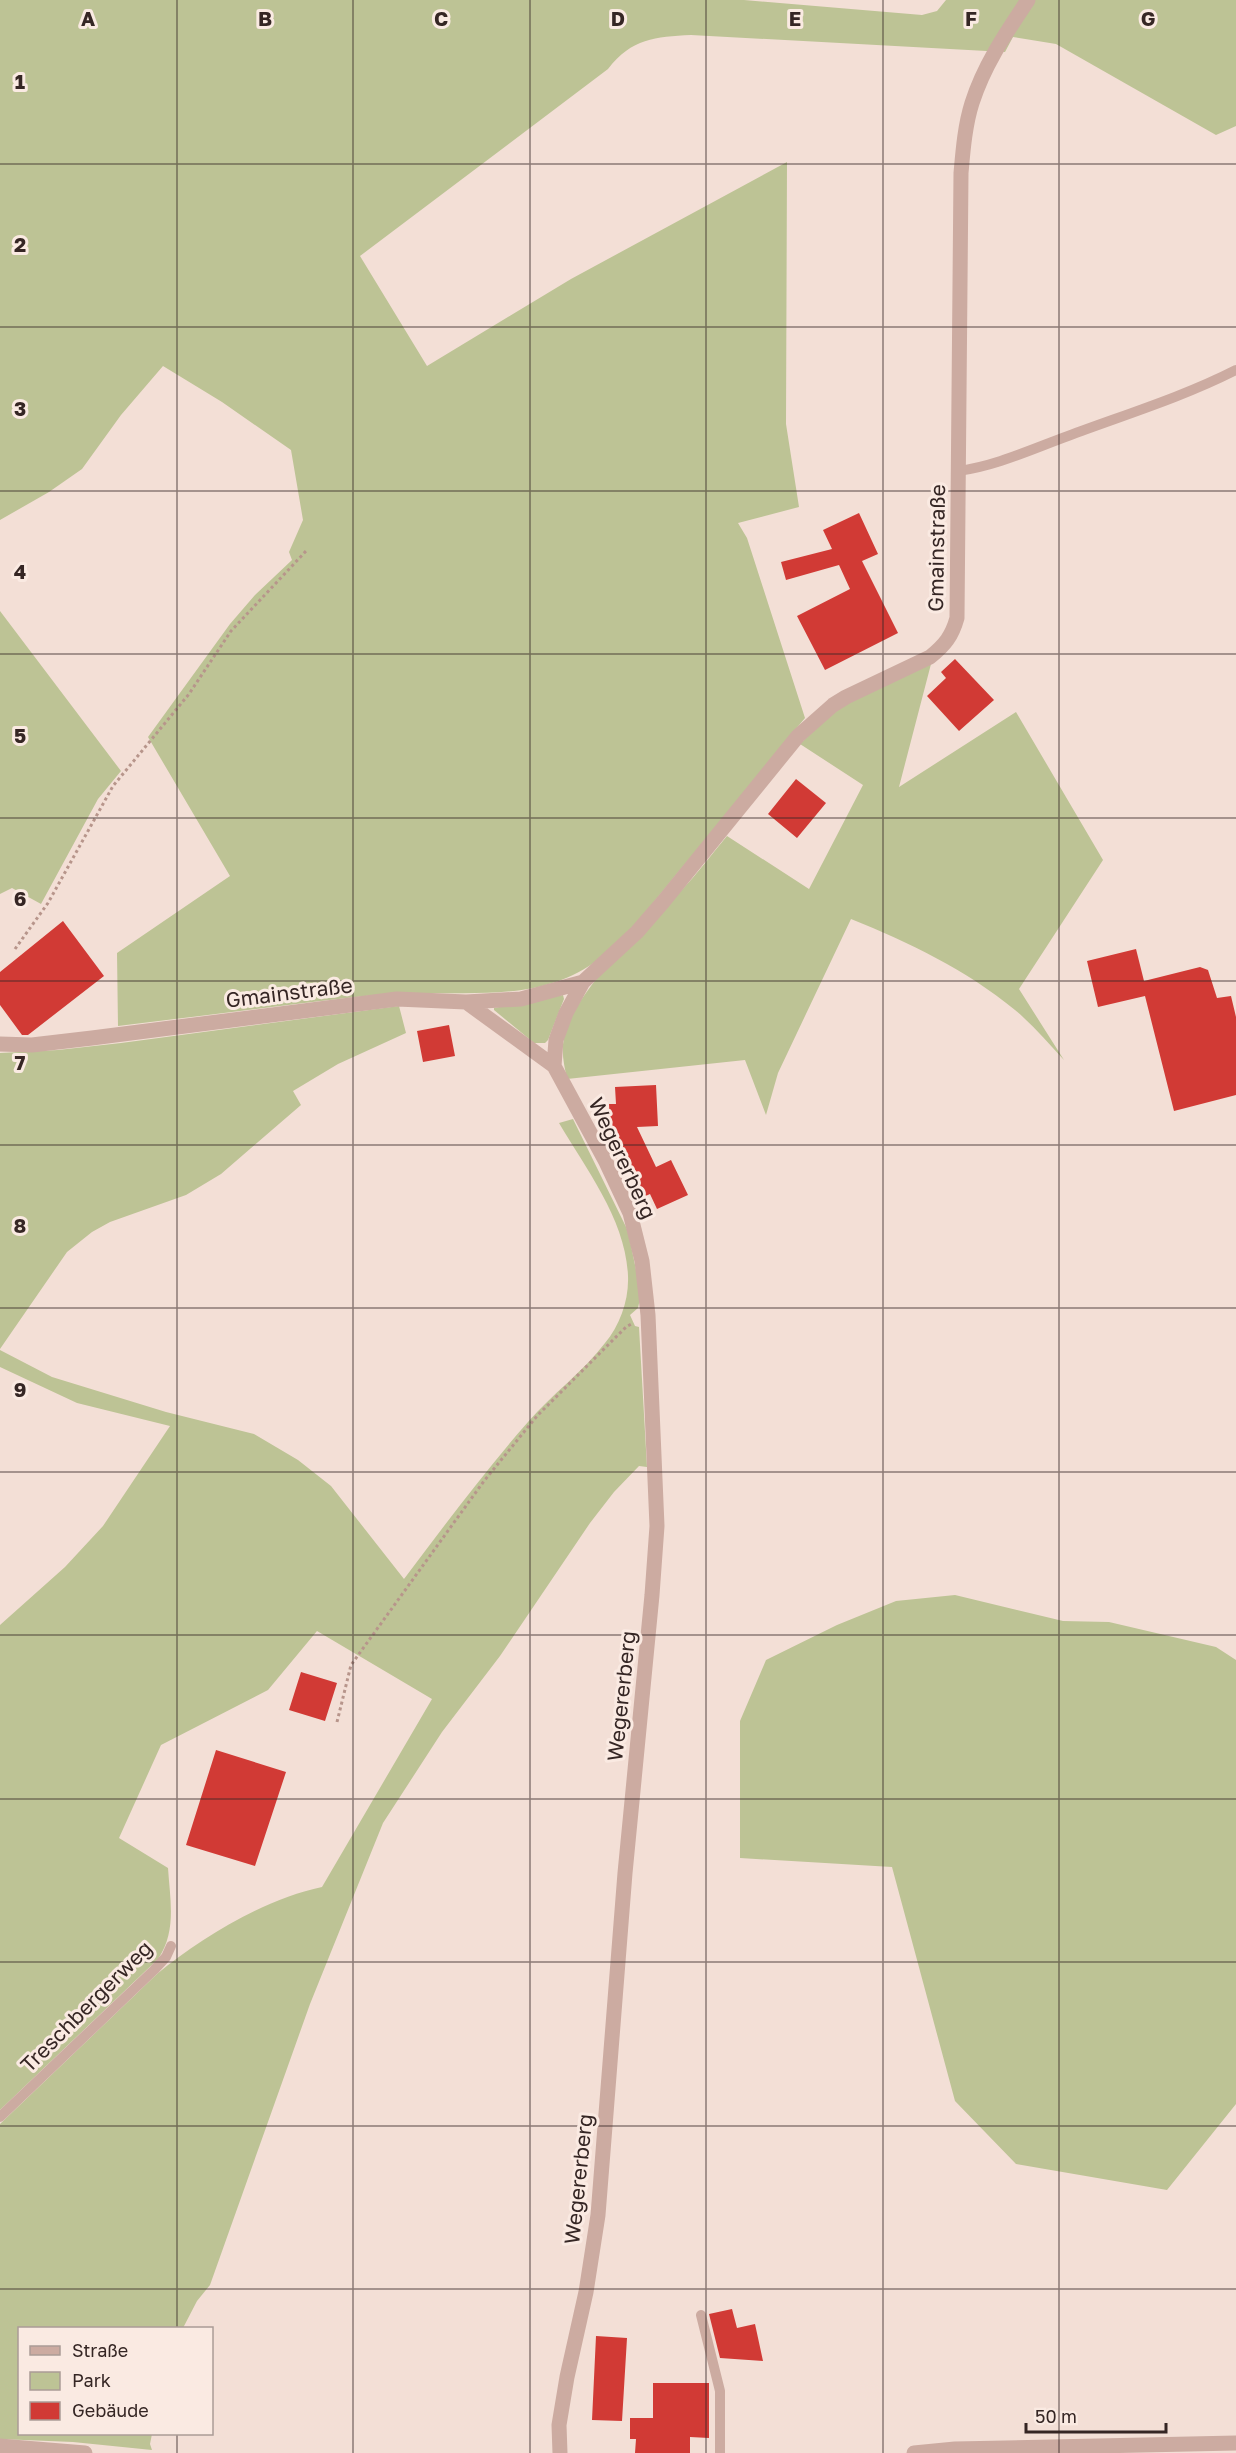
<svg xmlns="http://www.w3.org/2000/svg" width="1236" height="2453" font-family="'Golos Text',sans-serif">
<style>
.green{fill:#bdc395}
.building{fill:#d13a35}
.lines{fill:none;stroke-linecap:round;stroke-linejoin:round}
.path{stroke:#b7958b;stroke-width:3;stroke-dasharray:3 3;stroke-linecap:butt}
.lane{stroke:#ccaba1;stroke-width:10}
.street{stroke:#ccaba1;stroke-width:15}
.grid{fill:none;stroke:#352624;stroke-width:1.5;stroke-opacity:0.55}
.labels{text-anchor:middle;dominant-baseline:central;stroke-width:6;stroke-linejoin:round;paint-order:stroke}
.street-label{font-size:21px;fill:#352624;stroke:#faeae2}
.grid-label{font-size:20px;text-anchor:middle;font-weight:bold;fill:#352624;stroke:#faeae2;stroke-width:6;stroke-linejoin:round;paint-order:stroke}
</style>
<rect width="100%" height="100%" fill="#f3dfd6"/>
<path class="green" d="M0,0H744L922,15L937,11L946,0H1236V126L1216,135L1056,44L1013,37L1005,52L691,35C655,37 632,38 608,69L360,256L427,366L571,279L787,162L786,424L799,507L738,523L747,538L805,718C761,770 719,824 675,876C652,904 628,936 599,959C535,1009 448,987 375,995C289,1004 203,1016 118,1026L117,953L230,876L148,737L230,624L255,595L292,560L289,552L303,520L291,450L222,402L163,366L121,415L82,469L49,492L0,520Z
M0,611L121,771L98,799L41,904L12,888L0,894Z
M931,664L899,787L1016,712L1103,860L1019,989L1064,1060C1048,1043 1033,1025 1015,1010C965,969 910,943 851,919L778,1073L766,1115L745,1060L567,1079C564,1065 561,1052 564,1038C576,986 644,930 680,892C697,874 712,854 727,836L809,889L863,785L800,744L832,713L853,698Z
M563,995L564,999L548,1040L545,1043H534L494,1010V1008Z
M399,1006L406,1033L338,1064L293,1091L301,1105L221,1174L186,1195L110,1222L92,1232L67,1252L0,1349V1053L58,1050L121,1043Z
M573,1119L628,1231L641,1294L638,1308L630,1315L635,1326L639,1327L647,1467L639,1466L614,1492L590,1523L500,1656L442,1732L383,1823L310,2004L210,2285L197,2301L183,2328H20V2434H152L150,2444L152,2450L73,2442L0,2439V2124L157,1974C202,1937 265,1899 322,1887L432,1699L317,1631L268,1690L161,1745L119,1838L168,1868C170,1900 177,1931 158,1959L0,2110V1625L65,1567L103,1526L170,1426L77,1403L0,1367V1350L52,1377L166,1412L254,1434L298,1460L331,1486L404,1579C444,1526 484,1472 528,1422C552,1394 583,1372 605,1343C620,1325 629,1300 628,1276C626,1220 586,1169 559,1123Z
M955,1595L1063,1621L1109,1622L1216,1647L1236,1660V2104L1167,2190L1016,2164L955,2101L892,1867L740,1858V1721L766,1660L837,1625L896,1601Z"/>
<path class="building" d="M859,513L878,554L862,561L898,633L825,670L797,616L850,589L839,565L786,580L781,562L832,549L823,530Z
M955,659L994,700L959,731L927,696L946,678L941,672Z
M796,779L826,803L797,838L768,814Z
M63,921L104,976L28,1035H22L0,1005V972Z
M1136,949L1144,981L1200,967L1208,970L1217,998L1231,996L1236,1017V1095L1174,1111L1145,996L1098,1007L1087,961Z
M449,1025L455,1056L423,1062L417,1031Z
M656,1085L658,1126L637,1127L656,1167L671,1160L688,1195L657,1209L650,1194L641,1198L625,1164L620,1167L611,1149L609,1104H616L615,1087Z
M301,1672L337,1683L325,1721L289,1710Z
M216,1750L286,1772L255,1866L186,1845Z
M732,2309L737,2328L755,2324L763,2361L720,2358L709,2314Z
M596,2336L627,2338L622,2421L592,2420Z
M653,2383H709V2438L690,2437V2453H635L636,2439H630V2418H653Z"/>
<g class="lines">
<path class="path" d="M15,949L48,903L113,786L189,694L231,631L307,550
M337,1722L351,1665L484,1481L537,1416L626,1327L633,1323"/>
<path class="lane" d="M958,471C996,466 1032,449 1068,436C1124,415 1183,397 1236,370
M0,2117L154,1970L166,1957L171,1946
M701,2315L720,2391V2453"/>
<path class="street" d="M466,1002L554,1066L606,1162L630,1213L642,1261L648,1315L657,1526L652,1595L625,1873L598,2215L586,2292L567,2377L559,2425L560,2453
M0,1044L32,1045L92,1038L397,999L466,1002L521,999L583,982
M554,1066L556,1040L566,1013L583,982L637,932L663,902L798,736L833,705L846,697L930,657C945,645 952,636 957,618L961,173C963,150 965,125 972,103C984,65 1006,33 1028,0
M0,2446L85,2453
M914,2453L955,2449L1236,2443"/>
</g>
<path class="grid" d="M177,0V2328M353,0V2453M530,0V2453M706,0V2453M883,0V2453M1059,0V2453M0,164H1236M0,327H1236M0,491H1236M0,654H1236M0,818H1236M0,981H1236M0,1145H1236M0,1308H1236M0,1472H1236M0,1635H1236M0,1799H1236M0,1962H1236M0,2126H1236M0,2289H1236M177,2434V2453"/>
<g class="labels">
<g class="street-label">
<text transform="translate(936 548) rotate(-89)">Gmainstraße</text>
<text transform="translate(289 992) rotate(-7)">Gmainstraße</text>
<text transform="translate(623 1158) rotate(65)">Wegererberg</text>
<text transform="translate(621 1696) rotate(-84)">Wegererberg</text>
<text transform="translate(86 2006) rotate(-45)">Treschbergerweg</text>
<text transform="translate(578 2179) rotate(-84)">Wegererberg</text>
</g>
</g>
<g class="grid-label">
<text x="88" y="26">A</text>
<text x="265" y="26">B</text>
<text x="441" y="26">C</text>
<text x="618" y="26">D</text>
<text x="795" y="26">E</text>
<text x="971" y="26">F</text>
<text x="1148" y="26">G</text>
<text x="20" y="89">1</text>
<text x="20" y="252">2</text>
<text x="20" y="416">3</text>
<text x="20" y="579">4</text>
<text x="20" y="743">5</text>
<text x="20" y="906">6</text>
<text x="20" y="1070">7</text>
<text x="20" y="1233">8</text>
<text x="20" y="1397">9</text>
</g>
<rect x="18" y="2327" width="195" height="108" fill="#faeae2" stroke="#ab9c96" stroke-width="1.5"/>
<rect x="30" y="2346" width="30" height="9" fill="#ccaba1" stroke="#ab9c96" stroke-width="1.5"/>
<text x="72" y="2357" font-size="18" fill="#352624">Straße</text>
<rect x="30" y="2372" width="30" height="18" fill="#bdc395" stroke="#ab9c96" stroke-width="1.5"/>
<text x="72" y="2387" font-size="18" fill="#352624">Park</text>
<rect x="30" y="2402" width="30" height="18" fill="#d13a35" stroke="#ab9c96" stroke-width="1.5"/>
<text x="72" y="2417" font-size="18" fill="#352624">Gebäude</text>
<path d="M1026 2423v9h140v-9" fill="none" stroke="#352624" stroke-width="3"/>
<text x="1035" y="2423" font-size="18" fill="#352624" stroke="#faeae2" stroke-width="4.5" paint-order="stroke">50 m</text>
</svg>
